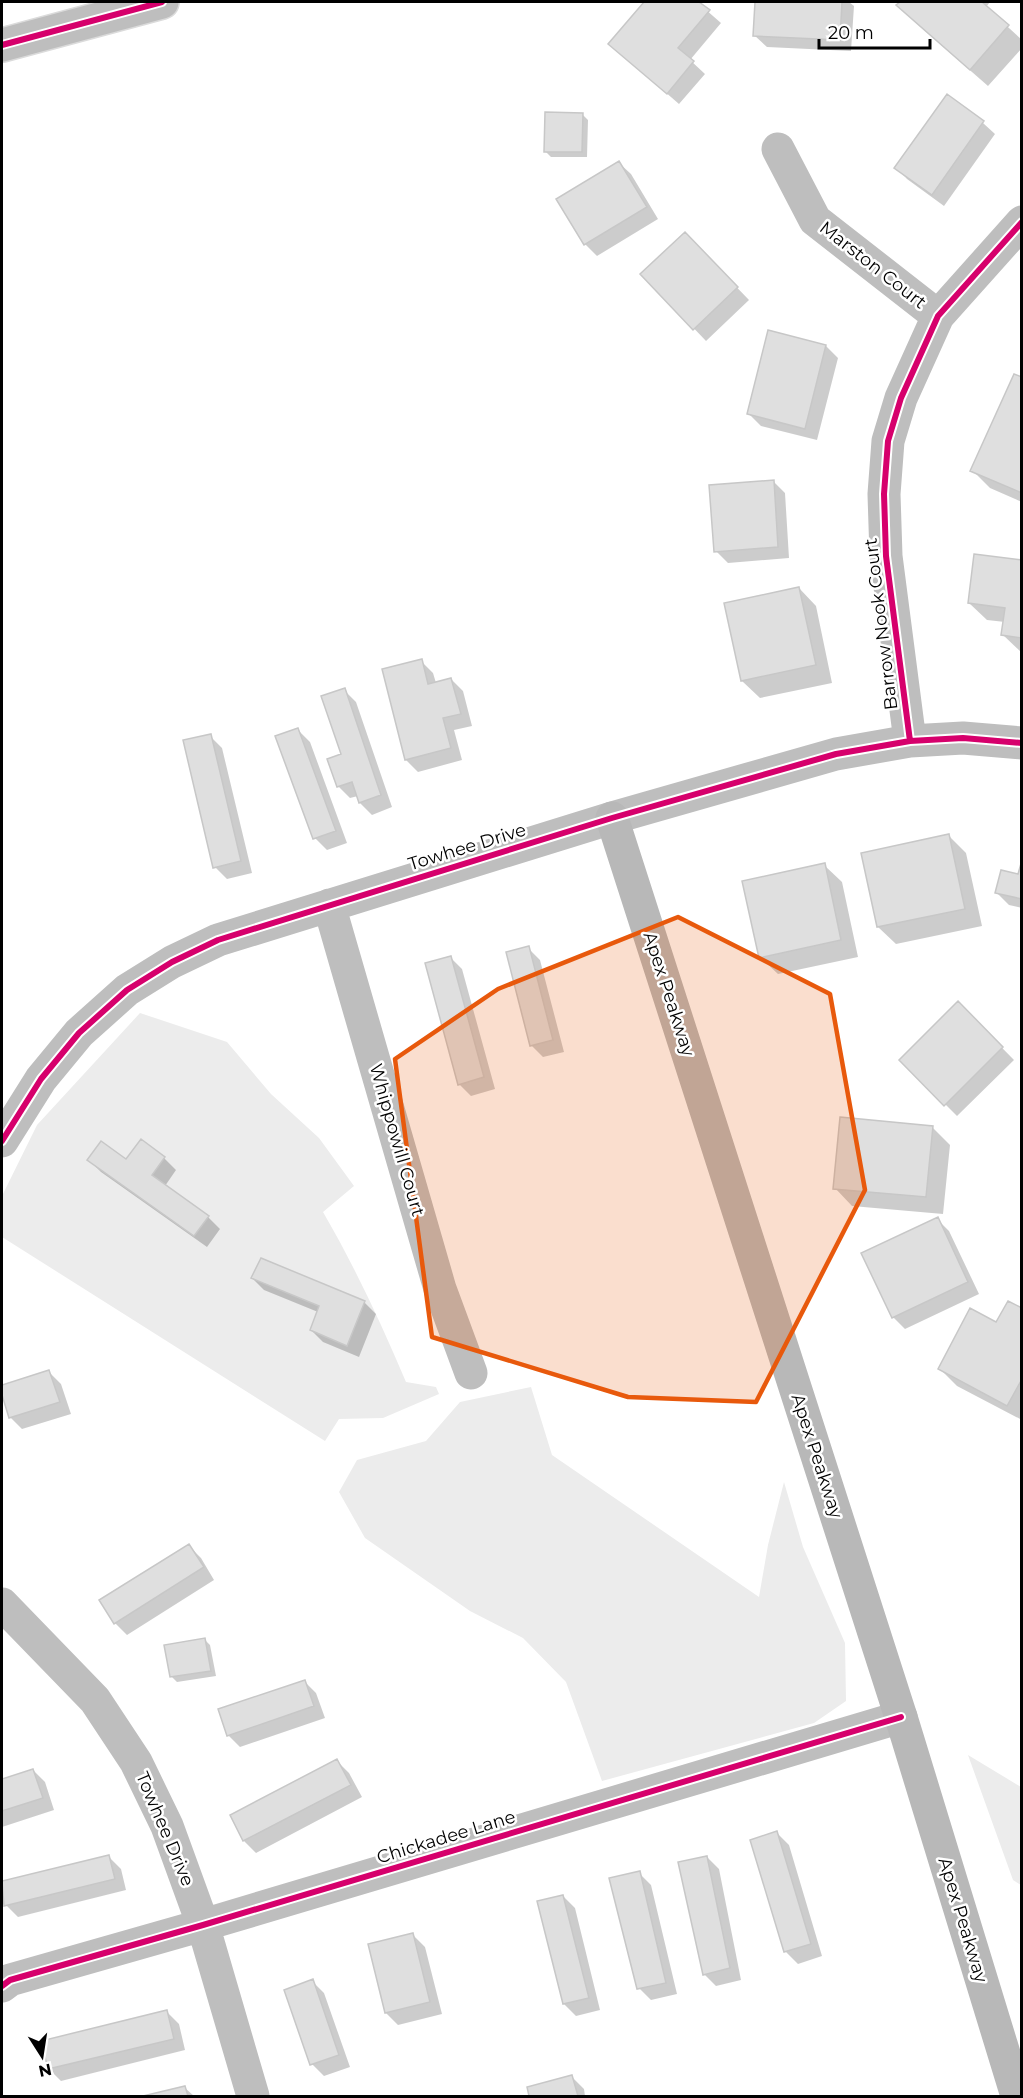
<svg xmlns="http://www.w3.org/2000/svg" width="1023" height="2098" font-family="Montserrat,sans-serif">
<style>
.green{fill:#ececec}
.shadow{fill:#0003}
.building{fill:#dfdfdf;stroke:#c7c7c7;stroke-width:1.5}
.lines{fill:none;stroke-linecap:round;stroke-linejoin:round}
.primary-casing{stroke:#dbdbdb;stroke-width:36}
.street{stroke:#bebebe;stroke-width:33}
.secondary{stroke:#b8b8b8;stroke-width:33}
.primary{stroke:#bebebe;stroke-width:33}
.cycleway-casing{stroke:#fff;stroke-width:10}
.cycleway{stroke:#d6006c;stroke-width:6}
.marked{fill:#e8590c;fill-opacity:0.2;stroke:#e8590c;stroke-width:4.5;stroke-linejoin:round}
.labels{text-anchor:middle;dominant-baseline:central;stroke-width:5;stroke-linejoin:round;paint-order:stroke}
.street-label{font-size:18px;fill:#000;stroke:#fff}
</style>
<rect width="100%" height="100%" fill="#fff"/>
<path class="green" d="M140,1013L227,1042L271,1094L319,1138L354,1186L323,1212C355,1267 381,1323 406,1382L436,1387L439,1394L383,1418L339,1419L325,1441L2,1237V1196L37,1125Z
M531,1387L552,1455L759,1597L768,1545L784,1482L803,1547L845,1643L846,1701L814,1723L602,1781L566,1682L523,1638L470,1611L365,1538L339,1492L357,1460L426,1441L460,1402Z
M968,1755L1021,1787V1885L1013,1880Z"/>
<path class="shadow" d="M646,2H697L721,23L690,60L705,74L679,104L610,44Z
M757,2H849L854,6L851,51L767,47L754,35Z
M902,2H990L986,7L1022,40V48L988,86L916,23L898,5Z
M947,96L983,123L995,134L944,206L907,179L896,167Z
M582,114L588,120L587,157H551L545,151Z
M619,163L631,174L658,219L597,256L585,244Z
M696,245L749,300L706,341L642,274Z
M826,346L838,358L817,440L761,426L749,414Z
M1022,379V502L990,488L972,470Z
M773,481L785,493L789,558L728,563L716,551Z
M1022,562V653L1003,635L1005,622L987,620L969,603Z
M799,588L816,606L832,683L760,698L742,681Z
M421,661L433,673L436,683L451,679L463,691L472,726L454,730L462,760L418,772L406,760Z
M344,690L356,702L392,807L372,815L360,803L358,796L350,798L338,786L343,755Z
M298,730L310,742L347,843L327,850L315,838Z
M210,736L222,748L252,873L227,879L215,867Z
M949,836L966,853L982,926L896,944L878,927Z
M824,865L842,882L858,957L778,974L760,957Z
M1022,866V908L1009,905L997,893L1019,876Z
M528,948L540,960L564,1052L543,1057L531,1045Z
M450,957L462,969L495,1089L471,1096L459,1084Z
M958,1003L1014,1060L957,1116L901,1060Z
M932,1127L950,1145L943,1214L852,1206L835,1188Z
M141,1141L164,1158L176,1170L165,1186L208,1217L220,1229L207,1247L101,1172L89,1160L126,1161Z
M937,1219L949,1231L979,1294L905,1329L893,1317Z
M252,1278L364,1302L376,1314L359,1357L323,1342L311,1330L318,1312L264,1290Z
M1022,1310V1420L957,1386L939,1368L997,1324Z
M49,1372L61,1384L71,1414L22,1429L10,1417L2,1387Z
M189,1546L201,1558L214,1580L127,1635L115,1623Z
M205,1640L210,1645L216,1676L177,1682L171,1676Z
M304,1681L316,1693L325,1718L240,1747L228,1735Z
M337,1761L349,1773L362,1797L256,1853L244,1841L232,1815Z
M33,1770L45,1782L54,1810L2,1827V1780Z
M777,1833L789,1845L822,1956L798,1964L786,1952Z
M109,1857L121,1869L126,1890L18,1917L6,1905L2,1883Z
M707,1857L719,1869L741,1980L716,1986L704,1974Z
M639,1873L651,1885L677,1994L651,2000L639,1988Z
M563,1896L575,1908L600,2010L576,2016L564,2004Z
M413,1935L425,1947L442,2014L398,2025L386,2013Z
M312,1981L324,1993L350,2067L324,2076L312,2064Z
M167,2012L179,2024L185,2050L61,2081L49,2069Z
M572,2077L584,2089L585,2096H531L529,2088Z
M185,2088L194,2096H149Z"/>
<path class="building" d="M644,2H699L710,10L678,48L694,61L667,94L608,44Z
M755,2H842L840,40L753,36Z
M900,2H982L1009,25L970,70L896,5Z
M947,94L984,121L932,195L894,168Z
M545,112L583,113L582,152H544Z
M619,161L647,207L584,245L556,199Z
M685,232L738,287L693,330L640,274Z
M768,330L826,345L805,429L747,414Z
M1014,374L1022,377V493L970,471Z
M774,480L778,547L714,552L709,485Z
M974,554L1022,560V638L1001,635L1005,608L968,603Z
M799,587L816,665L741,681L724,603Z
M422,659L428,684L451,678L461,714L443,718L451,748L405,760L382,669Z
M345,688L381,795L359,803L352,782L337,787L327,759L341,754L321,696Z
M298,728L336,831L313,839L275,736Z
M211,734L241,861L213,868L183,740Z
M949,834L965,909L877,927L861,853Z
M1022,860V899L995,893L1001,870L1018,874Z
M825,863L841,940L759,958L742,881Z
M529,946L553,1040L530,1046L506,952Z
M451,956L484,1077L458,1085L425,963Z
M958,1001L1003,1047L944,1106L899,1060Z
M840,1117L933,1126L926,1197L833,1189Z
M141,1139L165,1157L152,1175L209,1216L194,1236L87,1160L101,1141L126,1159Z
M938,1217L968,1282L892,1318L861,1253Z
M261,1258L365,1301L347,1346L310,1330L319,1306L251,1278Z
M1008,1301L1022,1308V1379L1007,1406L938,1369L970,1308L996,1322Z
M49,1370L60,1402L9,1418L2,1395V1385Z
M189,1544L204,1567L114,1624L99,1600Z
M205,1638L211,1671L170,1677L164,1645Z
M305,1680L314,1706L227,1736L218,1709Z
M337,1759L351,1785L243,1841L230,1815Z
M33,1769L43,1798L2,1811V1779Z
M777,1831L811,1944L784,1952L750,1840Z
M109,1855L115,1879L4,1906L2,1881Z
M707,1856L730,1968L703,1975L678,1862Z
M640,1871L666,1983L637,1989L609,1878Z
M563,1895L589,1998L563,2004L537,1901Z
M413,1933L430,2002L385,2013L368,1944Z
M313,1979L339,2055L310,2065L284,1990Z
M167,2010L174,2039L48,2069L41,2041Z
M572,2075L578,2096H529L527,2087Z
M185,2086L188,2096H143Z"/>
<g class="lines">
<g class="primary-casing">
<path id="primary" d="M2,45L162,2"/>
</g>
<path class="street" d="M778,149L815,220L938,316
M910,741L886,556L884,494L888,441L901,398L938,316L1022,222
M329,905L440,1289L471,1373
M2,1141L41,1079L79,1033L127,990L172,962L218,940L612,818L836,754L910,741L963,738L1022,743
M2,1604L95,1700L136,1762L167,1826L203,1925L253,2096
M2,1986L10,1980L203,1925L901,1717"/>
<path class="secondary" d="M612,818L901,1717L1017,2096"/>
<use href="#primary" class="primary"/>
<g class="cycleway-casing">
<path id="cycleway" d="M2,45L162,2
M910,741L886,556L884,494L888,441L901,398L938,316L1022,222
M2,1141L41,1079L79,1033L127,990L172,962L218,940L612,818L836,754L910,741L963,738L1022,743
M2,1986L10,1980L203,1925L901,1717"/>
</g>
<use href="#cycleway" class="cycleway"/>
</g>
<path class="marked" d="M678,917L830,994L865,1190L756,1402L628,1397L432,1337L395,1059L498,989Z"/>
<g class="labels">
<g class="street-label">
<text transform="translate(873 265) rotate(38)">Marston Court</text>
<text transform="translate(881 624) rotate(-97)">Barrow Nook Court</text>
<text transform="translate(467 847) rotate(-17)">Towhee Drive</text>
<text transform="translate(669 994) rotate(72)">Apex Peakway</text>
<text transform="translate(397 1140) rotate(74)">Whippowill Court</text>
<text transform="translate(817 1456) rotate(72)">Apex Peakway</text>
<text transform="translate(165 1829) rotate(67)">Towhee Drive</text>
<text transform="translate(446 1837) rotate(-17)">Chickadee Lane</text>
<text transform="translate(963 1920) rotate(73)">Apex Peakway</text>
</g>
</g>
<rect width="1023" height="2098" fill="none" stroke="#000000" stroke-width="6"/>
<g transform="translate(42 2056) rotate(168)" stroke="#ffffff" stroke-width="4.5" paint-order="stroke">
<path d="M0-4.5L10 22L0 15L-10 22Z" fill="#000000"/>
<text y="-9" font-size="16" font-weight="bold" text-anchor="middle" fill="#000000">N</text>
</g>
<path d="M819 39v9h111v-9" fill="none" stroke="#000000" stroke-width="3"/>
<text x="828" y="39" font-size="18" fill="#000000" stroke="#ffffff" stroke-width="4.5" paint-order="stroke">20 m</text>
</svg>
